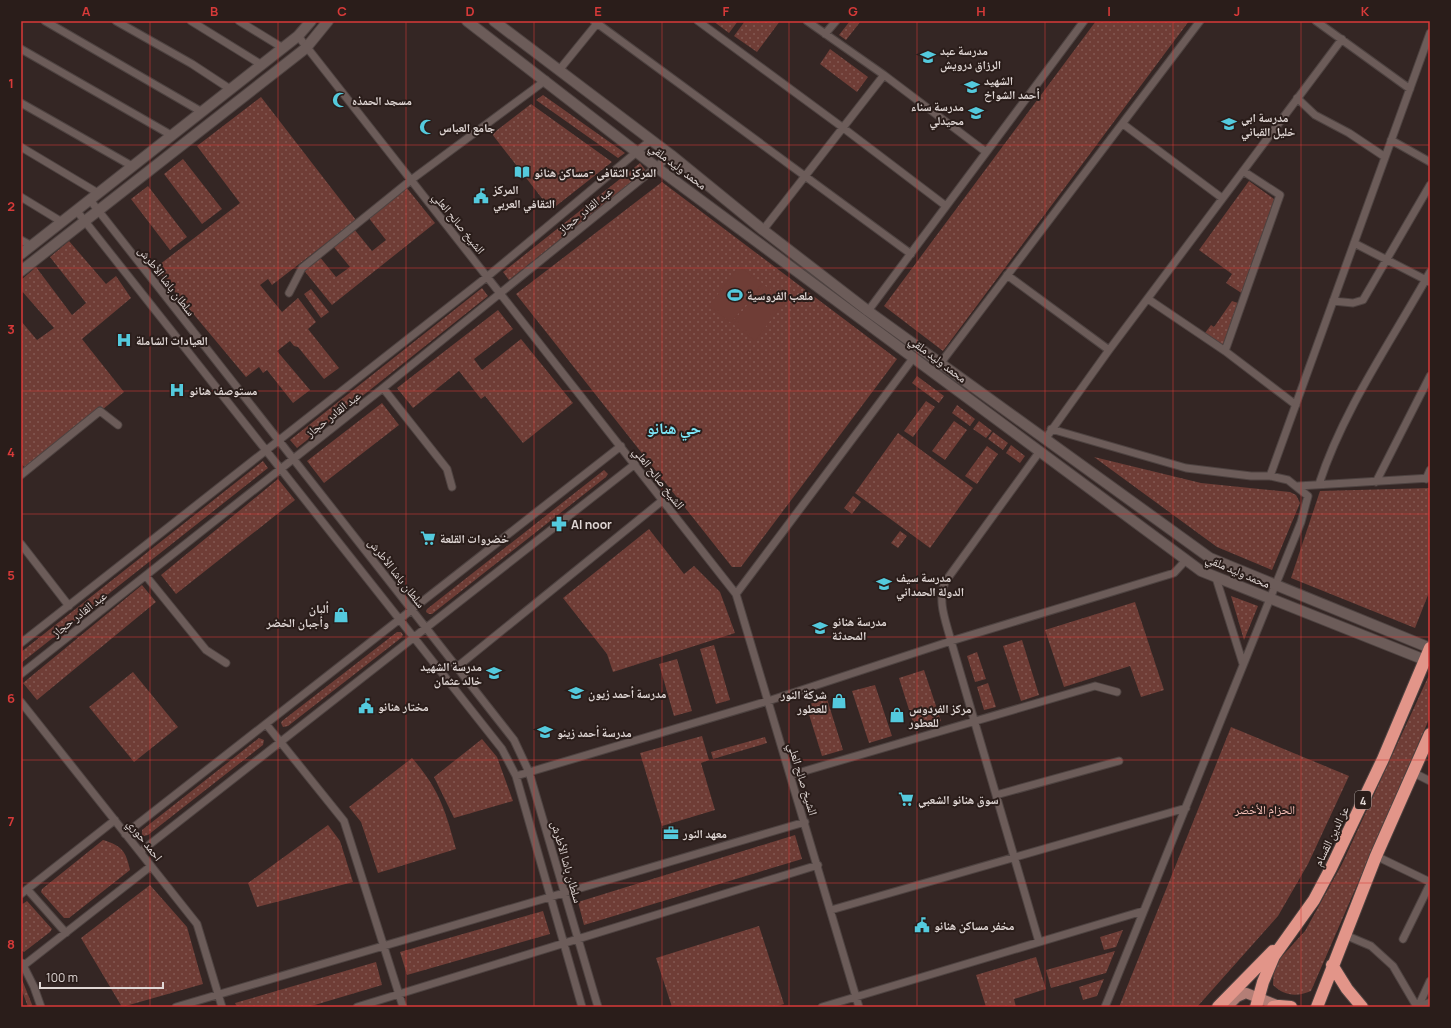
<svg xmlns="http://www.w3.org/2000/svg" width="1451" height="1028" font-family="Manrope,'Noto Naskh Arabic',sans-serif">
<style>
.green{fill:url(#green-dots)}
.pitch{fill:#6f3d36}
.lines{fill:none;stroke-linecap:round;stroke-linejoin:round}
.street-casing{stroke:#4e4341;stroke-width:9}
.secondary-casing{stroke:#4e4341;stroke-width:12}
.primary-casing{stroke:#4e4341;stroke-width:12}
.highway-casing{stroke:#4e4341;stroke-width:14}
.street{stroke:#6c5c59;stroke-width:7}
.secondary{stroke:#6c5c59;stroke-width:10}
.primary{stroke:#b37e76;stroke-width:10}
.highway{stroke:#e29589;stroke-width:12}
.grid{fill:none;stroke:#d73a39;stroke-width:1;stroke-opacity:0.55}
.labels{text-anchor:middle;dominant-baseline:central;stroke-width:4;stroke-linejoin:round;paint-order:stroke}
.shield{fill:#2a1d1a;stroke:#a99f9d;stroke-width:1}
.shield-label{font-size:11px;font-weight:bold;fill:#e0d7d5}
.poi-label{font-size:12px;font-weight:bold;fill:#e0d7d5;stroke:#2a1d1a;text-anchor:start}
.street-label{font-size:12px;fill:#e0d7d5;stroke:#2a1d1a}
.park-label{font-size:12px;fill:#fcc5bc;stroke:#2a1d1a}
.district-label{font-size:16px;font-weight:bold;fill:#7be4f6;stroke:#2a1d1a}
.neatline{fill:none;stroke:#d73a39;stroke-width:1.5}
.grid-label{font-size:13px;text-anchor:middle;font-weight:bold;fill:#d73a39}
</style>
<defs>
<pattern id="green-dots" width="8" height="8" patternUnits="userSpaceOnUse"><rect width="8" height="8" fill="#6f3d36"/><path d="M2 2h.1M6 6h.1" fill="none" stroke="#835852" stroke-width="1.8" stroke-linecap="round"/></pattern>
</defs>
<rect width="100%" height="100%" fill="#342624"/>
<path class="green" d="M713,21H738L729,33Z
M745,21H780L757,52L734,36Z
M850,21H861L846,40L839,35Z
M1096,21H1189L943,351L884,306Z
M830,49L868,77L857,92L820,64Z
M543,95L625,153L618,158L536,100Z
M261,97L356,220L272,285L268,279L260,285L282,312L298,298L316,322L308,329L339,368L324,379L298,347L294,346L290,341L277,351L310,390L293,403L267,370L263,373L259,367L246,377L155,268L240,203L197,146Z
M531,104L612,162L551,210L492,134Z
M183,159L222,209L202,224L164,174Z
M640,163L646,171L509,280L503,272Z
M1249,181L1274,199L1275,202L1243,294L1226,283L1232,274L1199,250Z
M662,182L897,359L741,567H732L516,294Z
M148,186L187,237L170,250L131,199Z
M406,187L435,223L332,305L302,268L319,256L336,277L350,267L333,246L354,229L372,251L386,240L368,217Z
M69,241L106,284L116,276L131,298L82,339L124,392L27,471L21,463V321L37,340L54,328L21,290V280L36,267L72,315L86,303L50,257Z
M482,288L488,296L297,448L290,440Z
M311,289L329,312L321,318L304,294Z
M1232,301L1241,304L1225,345H1222L1205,333L1211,325L1214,327Z
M498,310L513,329L474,359L482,370L521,339L573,403L523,443L485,396L481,399L459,371L413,408L397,388Z
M917,376L944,396L939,403L912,383Z
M926,401L935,407L913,437L904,431Z
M382,403L399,425L324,483L307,461Z
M957,405L975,419L970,426L952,413Z
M954,421L967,430L945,460L932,451Z
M979,421L992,431L986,438L973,429Z
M993,432L1008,443L1003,450L988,439Z
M898,433L973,488L930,548L855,493Z
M1011,445L1025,456L1020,463L1006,453Z
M987,446L998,454L977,484L965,476Z
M1094,457L1201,483L1290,492L1296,495L1300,503L1272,570L1217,547Z
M263,461L268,468L21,663V652Z
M604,470L608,474L606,477L432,614H429L426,612L427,609Z
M278,479L295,500L176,594L161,575Z
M1430,488V590L1415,628L1291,578L1320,491Z
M853,496L861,502L852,514L844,508Z
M649,529L684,574L694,566L720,592L735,633L613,672L607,654L563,598Z
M900,531L907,536L898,548L891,543Z
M142,585L156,602L37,700L23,683Z
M1231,596L1258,606L1244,640Z
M1135,602L1164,690L1141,697L1130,666L1064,687L1045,630Z
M397,632H401L403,635L401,638L288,726L283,727L281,723L282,721Z
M1022,640L1039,695L1021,701L1003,646Z
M714,645L730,700L716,704L700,649Z
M977,652L986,679L975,682L967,656Z
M677,659L692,711L674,716L659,664Z
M924,670L941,721L915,729L899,678Z
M133,672L178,727L134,762L89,707Z
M1430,673V717L1311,991C1297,997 1284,996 1273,985L1274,965L1305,931L1342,864Z
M988,683L996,707L984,710L977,687Z
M875,685L892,736L869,743L852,691Z
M827,699L843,750L822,756L806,705Z
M1231,727L1349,776L1308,864L1278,916L1197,1007H1119Z
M702,736L709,760L701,763L715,810L662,826L640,753Z
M765,737L767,743L713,759L711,752Z
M259,738L264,740L263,745L148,835L144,836L142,835V830Z
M482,739L497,757L513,801L454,818L434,777Z
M412,758C439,789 445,809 456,849L378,873L361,822L349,807Z
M328,825L340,841L353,882L257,907L248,883Z
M795,835L802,859L584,925L578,902Z
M103,840C122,846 126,851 130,870L69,918H64L41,892L42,889Z
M150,885L187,927L203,984L122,1007L81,938Z
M27,901L52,929L50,932L24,952L21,950V905Z
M543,911L550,934L407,975L400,952Z
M759,926L784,1004L774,1007H672L656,958Z
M1123,930L1116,947L1104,950L1100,937Z
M1115,951L1106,973L1051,988L1046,970Z
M1036,957L1046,989L1014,999L1016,1007H986L976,975Z
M376,962L382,985L308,1007H237L235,1003Z
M21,977L33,1007H28L21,988Z
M1104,979L1097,996L1083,1000L1079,987Z"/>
<path class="pitch" d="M739,266L762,283L731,323L709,306Z
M763,284L785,301L755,341L733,324Z"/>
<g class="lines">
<g class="street-casing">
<path id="street" d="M45,21L202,112
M116,21L192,64L230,89
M191,21L262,65
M239,21L283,48
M594,21L911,254
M698,21L842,127L946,206
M807,21L884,75L986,152
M1316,21L1410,89
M825,34L836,21
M298,36L736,594L859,1007
M21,49L171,135
M560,69L599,21
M1297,98L1315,115L1349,133L1385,157
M21,103L132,166
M1123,124L1222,198
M1391,140L1430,162
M21,147L98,193
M21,197L62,222
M90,200L514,740L529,772L598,1007
M76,210L502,749L516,776L582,1007
M763,230L884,75
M21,240L32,246
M1354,243L1430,282
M1007,275L1109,350
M289,293L302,268L411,180L546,80
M1148,299L1225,351L1296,405
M1333,301L1353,303L1363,300L1430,185
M868,311L1084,21
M1225,351L1280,195L1243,171
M940,364L1200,21
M383,388L447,469L452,487
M1051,429L1186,468L1251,476H1270L1288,480L1308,496L1301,522L1105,1007
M1046,438L1109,350L1342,39
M21,475L100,411L118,425
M1270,476L1430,33
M1426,479L1430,470
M1376,482L1430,376
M1319,484C1344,408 1391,342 1430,272
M1298,486L1430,478
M21,544L69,606
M146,576L206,650L226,663
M1216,578L1243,664
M736,594L914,357
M21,643L488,276L651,140
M457,667L663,500
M21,674L383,388L671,155
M21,702L197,924L222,1007
M266,724L344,821L403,1007
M1414,773L1430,781
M791,775L1095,686L1117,692
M516,776L768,701L951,641L1174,573L1186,560
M996,795L1119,761
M125,834L621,446
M140,852L635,464
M1376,856L1430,882
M27,889L66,933
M21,894L115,820
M831,910L1186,808
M1345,935L1371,946L1393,966L1417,1007
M1403,939L1430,884
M1039,942L951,641C946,621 937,602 945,582L1040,451
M22,963L34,987L41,1007
M23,966L151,866
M176,1007L805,822
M357,1007L818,865
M822,1007L1143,911
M1418,1007L1430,981"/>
</g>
<g class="secondary-casing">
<path id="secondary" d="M467,21L656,167L1201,571L1425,660
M494,21L671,155L763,230L868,311L1210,558L1430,648
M21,254L298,36L311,21
M21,271L306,48L328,21
M1421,1007L1430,1004"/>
</g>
<g class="primary-casing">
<path id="primary" d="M1227,1007L1237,997L1246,993L1279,1006"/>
</g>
<g class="highway-casing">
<path id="highway" d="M1332,965L1347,989L1362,1007
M1218,1007L1273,951
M1256,1007L1263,982L1274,956L1314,900L1331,868L1383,759L1430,648
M1273,1007L1279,1006L1291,1007
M1317,1007L1376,856L1430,734"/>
</g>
<use href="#street" class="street"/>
<use href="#secondary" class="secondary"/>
<use href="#primary" class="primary"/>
<use href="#highway" class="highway"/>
</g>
<path class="grid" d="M150,21V1007M278,21V1007M406,21V1007M534,21V1007M662,21V1007M789,21V1007M917,21V1007M1045,21V1007M1173,21V1007M1301,21V1007M21,145H1430M21,268H1430M21,391H1430M21,514H1430M21,637H1430M21,760H1430M21,883H1430"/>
<defs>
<g id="school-bare" transform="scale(1.2)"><path d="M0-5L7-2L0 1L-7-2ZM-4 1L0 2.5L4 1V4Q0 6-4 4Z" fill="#54cadd" stroke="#2a1d1a" stroke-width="2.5" paint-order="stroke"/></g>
<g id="mosque-bare" transform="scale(1.2)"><path d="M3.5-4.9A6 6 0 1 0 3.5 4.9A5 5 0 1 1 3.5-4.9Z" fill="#54cadd" stroke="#2a1d1a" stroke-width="2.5" paint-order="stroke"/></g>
<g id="library-bare" transform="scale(1.2)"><path d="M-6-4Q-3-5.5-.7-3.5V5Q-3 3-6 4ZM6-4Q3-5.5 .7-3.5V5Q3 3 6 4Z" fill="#54cadd" stroke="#2a1d1a" stroke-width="2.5" paint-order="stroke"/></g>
<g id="civic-bare" transform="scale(1.2)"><path d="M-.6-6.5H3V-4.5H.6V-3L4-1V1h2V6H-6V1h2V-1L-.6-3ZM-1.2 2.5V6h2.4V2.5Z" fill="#54cadd" stroke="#2a1d1a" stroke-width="2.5" paint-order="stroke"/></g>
<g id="stadium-bare" transform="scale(1.2)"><path d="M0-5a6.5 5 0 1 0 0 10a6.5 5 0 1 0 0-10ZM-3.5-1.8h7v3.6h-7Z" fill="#54cadd" stroke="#2a1d1a" stroke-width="2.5" paint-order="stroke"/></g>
<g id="hospital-bare" transform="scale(1.2)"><path d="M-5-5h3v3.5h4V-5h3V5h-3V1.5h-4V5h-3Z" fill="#54cadd" stroke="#2a1d1a" stroke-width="2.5" paint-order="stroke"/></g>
<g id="pharmacy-bare" transform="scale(1.2)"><path d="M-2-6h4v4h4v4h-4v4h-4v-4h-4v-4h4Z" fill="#54cadd" stroke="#2a1d1a" stroke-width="2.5" paint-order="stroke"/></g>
<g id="supermarket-bare" transform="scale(1.2)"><path d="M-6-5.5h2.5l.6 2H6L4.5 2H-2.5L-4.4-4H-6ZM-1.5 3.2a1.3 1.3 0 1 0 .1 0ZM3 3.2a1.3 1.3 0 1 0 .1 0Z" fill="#54cadd" stroke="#2a1d1a" stroke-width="2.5" paint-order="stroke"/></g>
<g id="shop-bare" transform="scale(1.2)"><path d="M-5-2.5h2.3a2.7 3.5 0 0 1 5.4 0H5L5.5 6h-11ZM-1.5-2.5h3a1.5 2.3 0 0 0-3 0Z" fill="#54cadd" stroke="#2a1d1a" stroke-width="2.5" paint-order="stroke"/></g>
<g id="office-bare" transform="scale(1.2)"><path d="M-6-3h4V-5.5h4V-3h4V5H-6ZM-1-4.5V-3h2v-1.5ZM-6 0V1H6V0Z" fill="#54cadd" stroke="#2a1d1a" stroke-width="2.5" paint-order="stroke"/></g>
</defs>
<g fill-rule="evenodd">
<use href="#school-bare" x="928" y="57"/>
<use href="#school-bare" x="972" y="87"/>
<use href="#mosque-bare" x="340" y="100"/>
<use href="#school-bare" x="976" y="113"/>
<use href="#school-bare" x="1229" y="124"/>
<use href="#mosque-bare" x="427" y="127"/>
<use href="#library-bare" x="522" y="172"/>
<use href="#civic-bare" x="481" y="196"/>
<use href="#stadium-bare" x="735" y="295"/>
<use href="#hospital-bare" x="124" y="340"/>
<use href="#hospital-bare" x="177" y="390"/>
<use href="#pharmacy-bare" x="559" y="524"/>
<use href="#supermarket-bare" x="428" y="538"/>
<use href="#school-bare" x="884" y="584"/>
<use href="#shop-bare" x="341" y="615"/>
<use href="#school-bare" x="820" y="628"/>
<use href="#school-bare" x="494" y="673"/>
<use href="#school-bare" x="576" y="693"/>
<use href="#shop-bare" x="839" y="701"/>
<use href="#civic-bare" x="366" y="706"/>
<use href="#shop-bare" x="897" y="715"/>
<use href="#school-bare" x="545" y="732"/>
<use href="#supermarket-bare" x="906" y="799"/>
<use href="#office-bare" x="671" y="833"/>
<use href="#civic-bare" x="922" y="925"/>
</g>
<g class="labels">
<rect class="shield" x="1355" y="791" width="16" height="18" rx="3"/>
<g class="shield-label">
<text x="1363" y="800">4</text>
</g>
<g class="poi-label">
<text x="940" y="50">مدرسة عبد<tspan x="940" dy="14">الرزاق درويش</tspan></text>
<text x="984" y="80">الشهيد<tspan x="984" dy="14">أحمد الشواخ</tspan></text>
<text x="352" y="100">مسجد الحمذه</text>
<text x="964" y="106" text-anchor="end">مدرسة سناء<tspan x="964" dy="14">محيدلي</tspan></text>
<text x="1241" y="117">مدرسة ابي<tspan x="1241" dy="14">خليل القباني</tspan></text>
<text x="439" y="127">جامع العباس</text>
<text x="534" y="172">المركز الثقافي -مساكن هنانو</text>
<text x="493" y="189">المركز<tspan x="493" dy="14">الثقافي العربي</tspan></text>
<text x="747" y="295">ملعب الفروسية</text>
<text x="136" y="340">العيادات الشاملة</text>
<text x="189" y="390">مستوصف هنانو</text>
<text x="571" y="524">Al noor</text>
<text x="440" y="538">خضروات القلعة</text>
<text x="896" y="577">مدرسة سيف<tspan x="896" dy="14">الدولة الحمداني</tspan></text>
<text x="329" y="608" text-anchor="end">ألبان<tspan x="329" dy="14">وأجبان الخضر</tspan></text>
<text x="832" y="621">مدرسة هنانو<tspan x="832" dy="14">المحدثة</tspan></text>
<text x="482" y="666" text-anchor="end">مدرسة الشهيد<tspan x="482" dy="14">خالد عثمان</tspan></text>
<text x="588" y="693">مدرسة أحمد زيون</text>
<text x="827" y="694" text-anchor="end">شركة النور<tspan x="827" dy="14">للعطور</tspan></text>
<text x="378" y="706">مختار هنانو</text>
<text x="909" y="708">مركز الفردوس<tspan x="909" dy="14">للعطور</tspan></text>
<text x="557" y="732">مدرسة أحمد زينو</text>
<text x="918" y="799">سوق هنانو الشعبي</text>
<text x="683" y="833">معهد النور</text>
<text x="934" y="925">مخفر مساكن هنانو</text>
</g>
<g class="street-label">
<text transform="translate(678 166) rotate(37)">محمد وليد ملقي</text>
<text transform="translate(585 210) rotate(-39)">عبد القادر حجاز</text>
<text transform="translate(459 223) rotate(51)">الشيخ صالح العلي</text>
<text transform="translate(167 281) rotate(52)">سلطان باشا الأطرش</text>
<text transform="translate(938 359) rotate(37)">محمد وليد ملقي</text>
<text transform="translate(333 414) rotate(-38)">عبد القادر حجاز</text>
<text transform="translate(659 478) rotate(52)">الشيخ صالح العلي</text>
<text transform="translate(1238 571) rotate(23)">محمد وليد ملقي</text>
<text transform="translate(397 573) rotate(52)">سلطان باشا الأطرش</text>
<text transform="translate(79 614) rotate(-38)">عبد القادر حجاز</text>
<text transform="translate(803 779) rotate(73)">الشيخ صالح العلي</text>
<text transform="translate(1331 836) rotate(-64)">عز الدين القسام</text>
<text transform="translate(145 840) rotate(52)">احمد حوري</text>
<text transform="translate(567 862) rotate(74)">سلطان باشا الأطرش</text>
</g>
<g class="park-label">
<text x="1265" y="809">الحزام الأخضر</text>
</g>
<g class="district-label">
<text x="674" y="428">حي هنانو</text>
</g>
</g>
<rect width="1451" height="1028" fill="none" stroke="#2a1d1a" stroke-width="44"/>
<path d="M40 982v6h123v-6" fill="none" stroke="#e0d7d5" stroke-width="2"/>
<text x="46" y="982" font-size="12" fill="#e0d7d5" stroke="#2a1d1a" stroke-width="3" paint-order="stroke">100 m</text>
<rect x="22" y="22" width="1407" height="984" class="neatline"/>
<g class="grid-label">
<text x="86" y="16">A</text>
<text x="214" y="16">B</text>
<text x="342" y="16">C</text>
<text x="470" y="16">D</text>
<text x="598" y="16">E</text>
<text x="726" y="16">F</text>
<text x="853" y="16">G</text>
<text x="981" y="16">H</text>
<text x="1109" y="16">I</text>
<text x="1237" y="16">J</text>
<text x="1365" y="16">K</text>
<text x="11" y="88">1</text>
<text x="11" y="211">2</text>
<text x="11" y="334">3</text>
<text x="11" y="457">4</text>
<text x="11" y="580">5</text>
<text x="11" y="703">6</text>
<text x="11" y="826">7</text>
<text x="11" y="949">8</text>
</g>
</svg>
